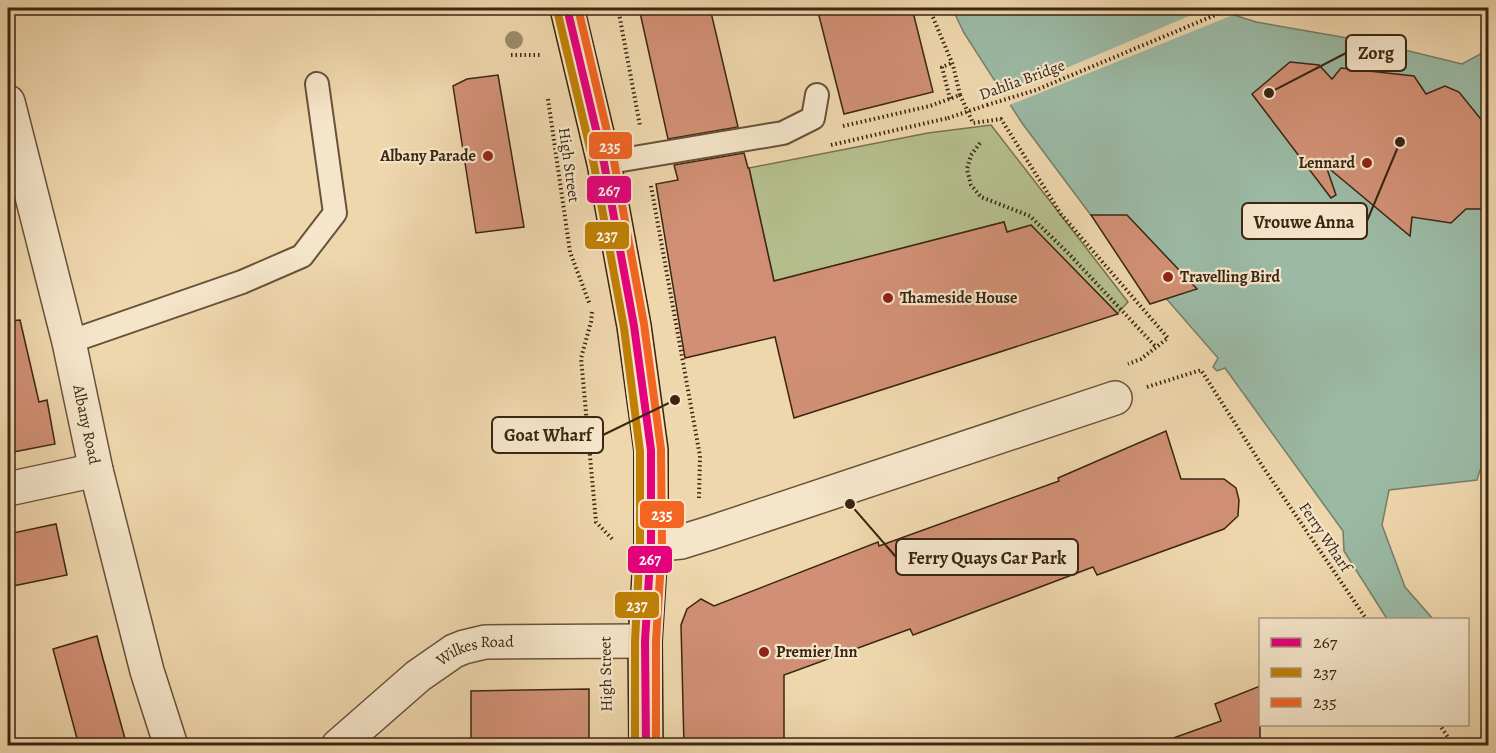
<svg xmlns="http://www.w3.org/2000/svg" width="1496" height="753" font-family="Alegreya,serif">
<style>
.green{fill:#b5bf8d;stroke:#787250;stroke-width:1.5}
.water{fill:#9bbaa5;stroke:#757f6a;stroke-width:1.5}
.pier{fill:#efd7ad}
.building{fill:#d19075;stroke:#3b2612;stroke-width:1.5}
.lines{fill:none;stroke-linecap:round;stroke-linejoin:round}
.lane-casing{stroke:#685239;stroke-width:26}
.street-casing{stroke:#685239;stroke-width:36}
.primary-casing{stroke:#3b2612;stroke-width:36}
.path{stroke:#3b2612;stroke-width:4;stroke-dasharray:1.5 3;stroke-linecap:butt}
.lane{stroke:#f5e5ca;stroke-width:22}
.street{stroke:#f5e5ca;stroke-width:33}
.primary{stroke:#e8bc76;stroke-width:33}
.path-bridge{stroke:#3b2612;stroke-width:4;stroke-dasharray:1.5 3;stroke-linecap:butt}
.bus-1-casing{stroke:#f5e5ca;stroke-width:12}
.bus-2-casing{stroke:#f5e5ca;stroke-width:12}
.bus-3-casing{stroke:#f5e5ca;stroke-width:12}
.bus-1{stroke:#e5007d;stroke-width:8}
.bus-2{stroke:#bf8005;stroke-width:8}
.bus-3{stroke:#f26522;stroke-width:8}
.tree{fill:#9d8b69}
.poi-dot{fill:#8f2418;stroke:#f5e5ca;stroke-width:2}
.labels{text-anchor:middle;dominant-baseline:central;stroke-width:4.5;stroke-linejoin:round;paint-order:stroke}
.street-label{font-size:16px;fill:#3b2612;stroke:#f5e5ca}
.poi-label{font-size:16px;font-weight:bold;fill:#3b2612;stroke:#f5e5ca;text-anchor:start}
.leader{fill:none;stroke:#3b2612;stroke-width:2}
.callout-dot{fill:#3b2612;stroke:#f5e5ca;stroke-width:2}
.callout{fill:#f5e5ca;stroke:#3b2612;stroke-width:2}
.callout-label{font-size:18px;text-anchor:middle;font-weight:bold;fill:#3b2612}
.line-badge{stroke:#f5e5ca;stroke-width:2}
.badge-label{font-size:16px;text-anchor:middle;font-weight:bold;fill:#fff}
</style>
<rect width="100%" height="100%" fill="#efd7ad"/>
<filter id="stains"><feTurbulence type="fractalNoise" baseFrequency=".00333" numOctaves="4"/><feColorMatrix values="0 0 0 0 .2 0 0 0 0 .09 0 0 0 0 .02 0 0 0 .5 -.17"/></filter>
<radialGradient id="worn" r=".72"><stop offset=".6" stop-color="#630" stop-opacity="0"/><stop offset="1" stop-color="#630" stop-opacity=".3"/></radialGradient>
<path class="green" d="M991,125L1128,302L1117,314L1031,225L1007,232L1004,222L774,281L749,168L928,133Z"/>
<path class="water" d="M952,8H1221L1231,14L1256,22L1376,43L1462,64L1488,50V470H1480L1477,480L1389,490L1382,525L1405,587L1433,619H1407L1405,618L1387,619L1344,551L1343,531L1225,368L1217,371L1213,367L1218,358L1137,265L1090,214L1022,123L964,33Z"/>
<path class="pier" d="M1208,8H1226L1238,13L1007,106L999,93L1045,77Z"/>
<path class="building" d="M639,8H710L738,127L668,139Z
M817,8H912L933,92L844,114Z
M1290,62L1319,65L1332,79L1341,68L1414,76L1426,94L1445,86L1459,92L1488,128V209H1466L1451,223L1412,217L1410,236L1326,166L1336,195L1331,198L1252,94Z
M498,75L524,227L476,233L453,86L467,79Z
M744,153L748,168H749L774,281L1004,222L1007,232L1031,225L1118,314L794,418L775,337L685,358L656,184L678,180L674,165Z
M1091,215H1127L1197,289L1150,304Z
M20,320L39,402L47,400L55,444L8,453V321Z
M1166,431L1181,479H1224L1236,488L1239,500L1238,516L1224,529L1097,575L1093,567L913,635L910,629L784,675V746H684L681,625L687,609L701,599L714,606L878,542L879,546L1059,481L1058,478Z
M56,524L67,575L8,587V534Z
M97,636L103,659L127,746H79L53,649Z
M1260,686V746H1166L1165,741L1221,721L1215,704Z
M589,689V746H471V691Z"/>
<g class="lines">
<g class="lane-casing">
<path id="lane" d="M604,163L783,133L813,118L817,95
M69,342L242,282L302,256L335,213L317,84"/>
</g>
<g class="street-casing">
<g id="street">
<path id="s1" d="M8,102L69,342L96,470L147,671L171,746"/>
<path d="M8,489L96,470"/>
<path d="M651,545L681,542L710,533L1115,398"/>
<path id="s2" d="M338,746L418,676L454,651L464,647L485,642L645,641"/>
</g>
</g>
<g class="primary-casing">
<path id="primary" d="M567,8L604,163L634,326L651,450V545L645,641L646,746"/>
</g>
<path class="path" d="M618,8L640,126
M511,55H540
M960,95L973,123L1001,119L1061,214L1168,338L1141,359L1128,364
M548,99L570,252L590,305
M950,99L942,67L952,63
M987,105L1036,90L1232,8
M843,126L930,106L960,95L953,65L929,8
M980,143L971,155L967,169L971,185L981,197L1030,216L1069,254L1156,347
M831,145L948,118
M651,186L700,456L699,498
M592,312L591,322L581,358L596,522L614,541
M1147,387L1201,370L1263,467L1367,620
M1439,724L1454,746"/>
<use href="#lane" class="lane"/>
<use href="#street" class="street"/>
<use href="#primary" class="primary"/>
<path class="path-bridge" d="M948,118L987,105"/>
<g class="bus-1-casing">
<path id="bus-1" d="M567,8L604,163L634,326L651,450V545L645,641L646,746"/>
</g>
<g class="bus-2-casing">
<path id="bus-2" d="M557,10L594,165L624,328L640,451V545L635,641V746"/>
</g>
<g class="bus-3-casing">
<path id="bus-3" d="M578,8L614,161L644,324L661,449L662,545L656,641V746"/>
</g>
<use href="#bus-1" class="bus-1"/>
<use href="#bus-2" class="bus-2"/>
<use href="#bus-3" class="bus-3"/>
</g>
<circle class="tree" cx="514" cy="40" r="9"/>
<g class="poi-dot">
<circle cx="488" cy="156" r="6"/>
<circle cx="1367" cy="163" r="6"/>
<circle cx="1168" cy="277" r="6"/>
<circle cx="888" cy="298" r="6"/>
<circle cx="764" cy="652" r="6"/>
</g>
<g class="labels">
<g class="street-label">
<text transform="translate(1022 80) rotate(-20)">Dahlia Bridge</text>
<text transform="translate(569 165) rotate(82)">High Street</text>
<text stroke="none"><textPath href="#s1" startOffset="332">Albany Road</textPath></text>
<text transform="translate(1325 537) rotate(56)">Ferry Wharf</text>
<text stroke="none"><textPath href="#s2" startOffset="171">Wilkes Road</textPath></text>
<text transform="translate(606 674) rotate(-91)">High Street</text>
</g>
<g class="poi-label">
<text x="476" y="156" text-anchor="end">Albany Parade</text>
<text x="1355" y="163" text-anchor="end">Lennard</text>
<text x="1180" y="277">Travelling Bird</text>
<text x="900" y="298">Thameside House</text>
<text x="776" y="652">Premier Inn</text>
</g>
</g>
<path class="leader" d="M1269 93L1346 53M1400 142L1367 221M675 400L603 435M850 504L896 557"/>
<g class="callout-dot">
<circle cx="1269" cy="93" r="6"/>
<circle cx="1400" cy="142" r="6"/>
<circle cx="675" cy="400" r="6"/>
<circle cx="850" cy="504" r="6"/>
</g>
<g class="callout">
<rect x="1346" y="35" width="60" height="36" rx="6"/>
<rect x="1242" y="203" width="125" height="36" rx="6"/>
<rect x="492" y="417" width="111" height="36" rx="6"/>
<rect x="896" y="539" width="182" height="36" rx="6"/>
</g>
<g class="callout-label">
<text x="1376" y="59">Zorg</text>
<text x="1304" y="228">Vrouwe Anna</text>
<text x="548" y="441">Goat Wharf</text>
<text x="987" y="564">Ferry Quays Car Park</text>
</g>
<g class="line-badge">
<rect x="588" y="131" width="45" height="29" rx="6" fill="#f26522"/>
<rect x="586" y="175" width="46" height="29" rx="6" fill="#e5007d"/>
<rect x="584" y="221" width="46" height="29" rx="6" fill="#bf8005"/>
<rect x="639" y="500" width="46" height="29" rx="6" fill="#f26522"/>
<rect x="627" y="545" width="46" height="29" rx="6" fill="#e5007d"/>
<rect x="614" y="591" width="46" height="28" rx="6" fill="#bf8005"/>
</g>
<g class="badge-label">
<text x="610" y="152">235</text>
<text x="609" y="196">267</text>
<text x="607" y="241">237</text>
<text x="662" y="520">235</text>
<text x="650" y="565">267</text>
<text x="637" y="611">237</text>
</g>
<rect width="1496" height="753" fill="none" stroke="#efd7ad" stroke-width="30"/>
<rect x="9" y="9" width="1478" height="735" fill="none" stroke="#3b2612" stroke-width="3"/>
<rect x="15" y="15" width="1466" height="723" fill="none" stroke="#3b2612" stroke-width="1.5"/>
<rect x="1259" y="618" width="210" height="108" fill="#f5e5ca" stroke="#ab9980" stroke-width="1.5"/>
<rect x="1271" y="638" width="30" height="9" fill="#e5007d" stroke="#ab9980" stroke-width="1.5"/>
<text x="1313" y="648" font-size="18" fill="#3b2612">267</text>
<rect x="1271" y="668" width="30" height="9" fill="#bf8005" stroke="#ab9980" stroke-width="1.5"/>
<text x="1313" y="678" font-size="18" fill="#3b2612">237</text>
<rect x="1271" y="698" width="30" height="9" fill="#f26522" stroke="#ab9980" stroke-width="1.5"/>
<text x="1313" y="708" font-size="18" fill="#3b2612">235</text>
<rect width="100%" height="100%" filter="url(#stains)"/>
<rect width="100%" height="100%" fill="url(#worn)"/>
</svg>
